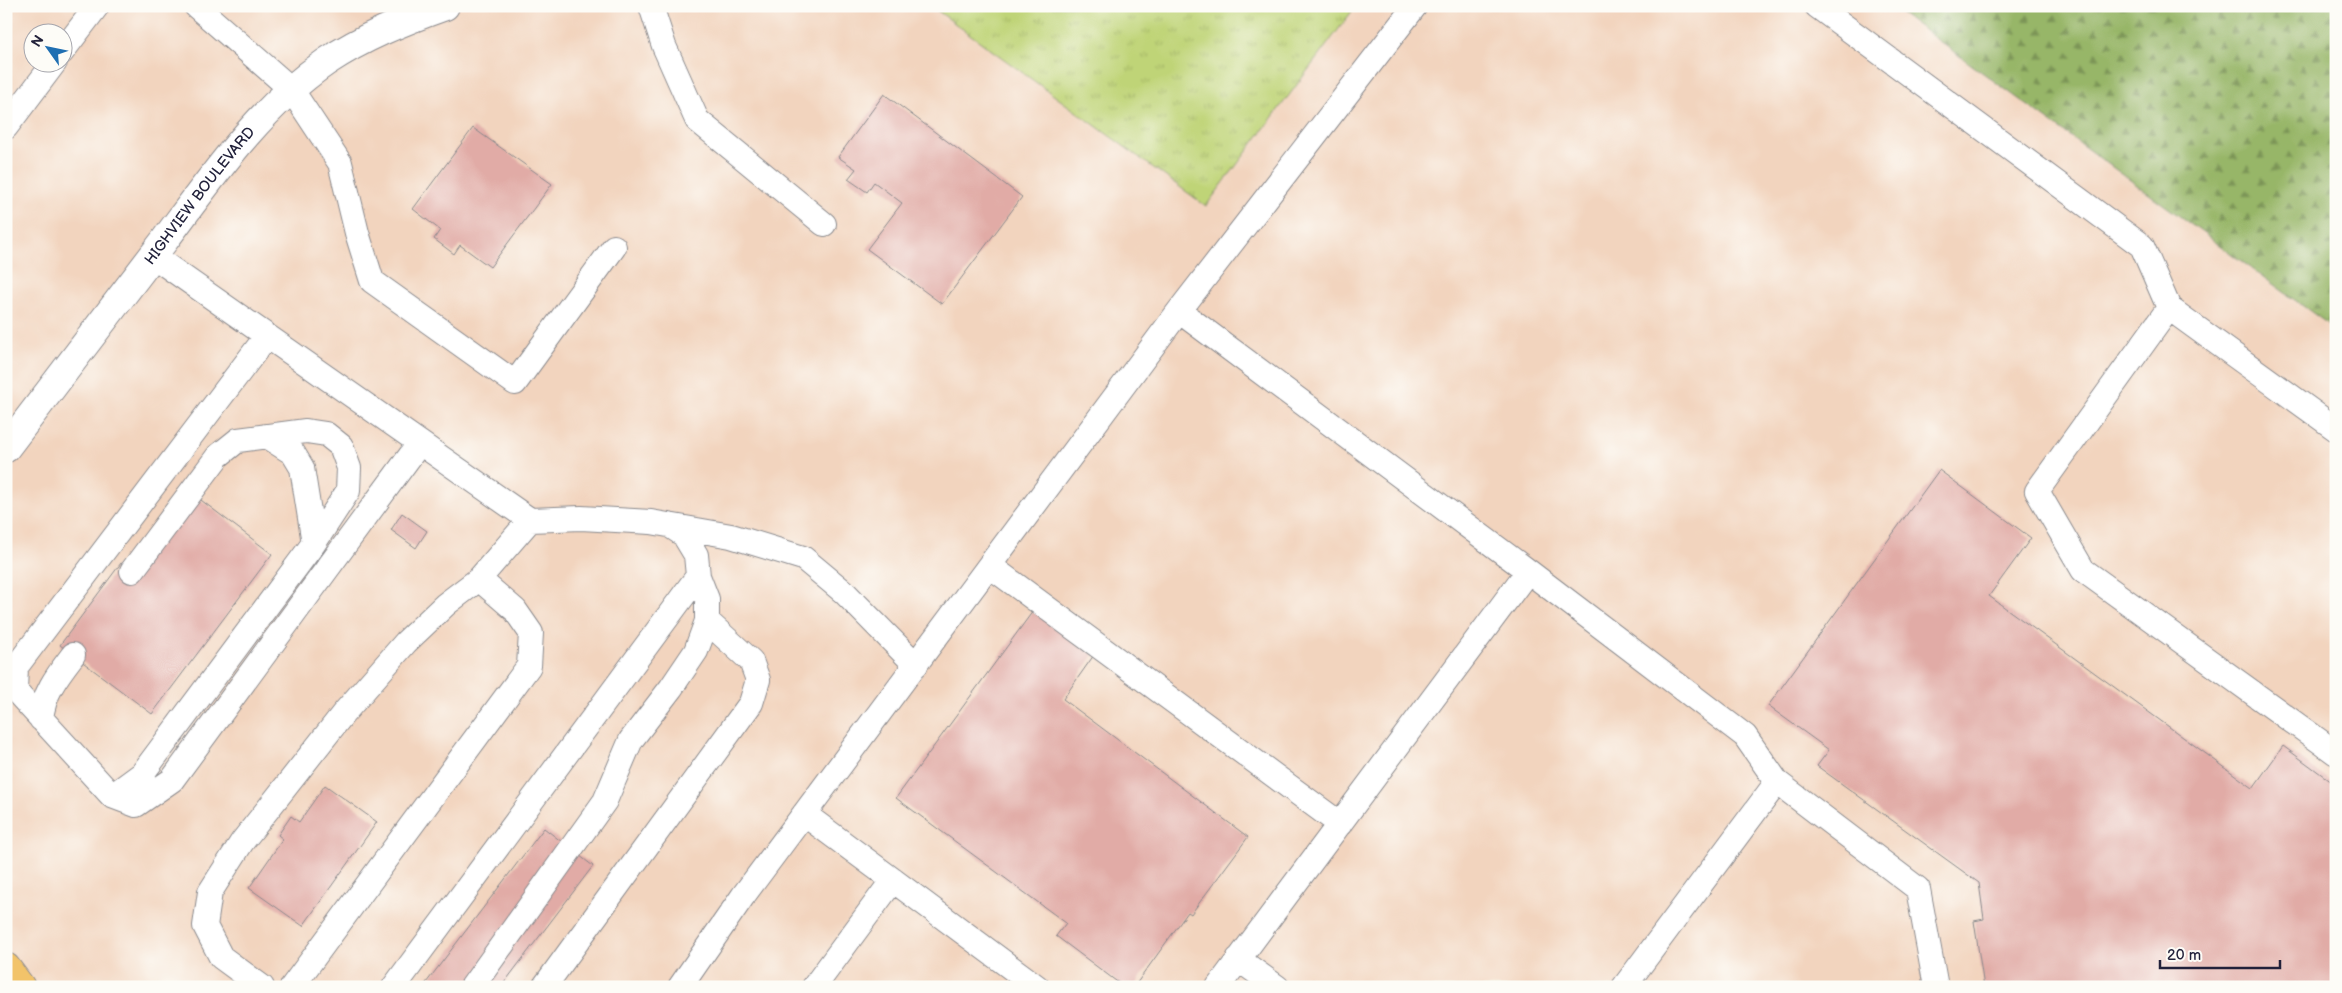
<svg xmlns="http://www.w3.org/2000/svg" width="2342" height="993" font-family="'Balsamiq Sans',sans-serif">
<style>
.built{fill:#f2d4be;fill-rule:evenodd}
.grass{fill:url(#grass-tufts);stroke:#707b59}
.forest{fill:url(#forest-firs);stroke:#5c6c52}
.building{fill:#e1aba6}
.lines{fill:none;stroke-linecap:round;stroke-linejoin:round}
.lane-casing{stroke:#8a898c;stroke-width:26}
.street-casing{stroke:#8a898c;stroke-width:30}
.primary-casing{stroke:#8a898c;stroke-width:30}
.lane{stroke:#fff;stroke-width:24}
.street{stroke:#fff;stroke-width:28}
.primary{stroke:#f2c36a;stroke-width:28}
.labels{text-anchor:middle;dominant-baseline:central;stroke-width:4.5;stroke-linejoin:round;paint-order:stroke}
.street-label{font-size:15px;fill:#22223b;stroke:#fdfcf7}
</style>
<defs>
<pattern id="grass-tufts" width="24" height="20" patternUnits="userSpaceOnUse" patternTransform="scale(1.25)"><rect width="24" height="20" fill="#bfd477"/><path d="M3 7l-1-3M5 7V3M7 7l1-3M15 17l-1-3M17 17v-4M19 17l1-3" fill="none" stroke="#a4b668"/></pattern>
<pattern id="forest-firs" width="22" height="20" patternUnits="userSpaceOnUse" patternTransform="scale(1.25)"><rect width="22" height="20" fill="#97b668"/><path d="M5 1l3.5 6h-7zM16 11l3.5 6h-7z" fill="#7b9457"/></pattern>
</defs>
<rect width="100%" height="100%" fill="#fdfcf7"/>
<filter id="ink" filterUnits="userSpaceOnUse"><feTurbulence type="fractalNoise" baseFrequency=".02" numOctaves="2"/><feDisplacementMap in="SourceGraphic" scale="10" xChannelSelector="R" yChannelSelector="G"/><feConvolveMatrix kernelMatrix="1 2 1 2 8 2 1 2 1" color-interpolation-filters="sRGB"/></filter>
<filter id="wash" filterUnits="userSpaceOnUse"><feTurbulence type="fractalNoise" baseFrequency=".0096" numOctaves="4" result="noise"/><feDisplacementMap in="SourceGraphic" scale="20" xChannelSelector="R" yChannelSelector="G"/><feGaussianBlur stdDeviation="1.12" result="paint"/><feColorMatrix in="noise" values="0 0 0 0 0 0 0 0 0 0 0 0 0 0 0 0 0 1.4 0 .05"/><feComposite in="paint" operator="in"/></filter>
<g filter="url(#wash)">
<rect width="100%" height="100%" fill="#f3f0de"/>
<path class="built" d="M6,6H931L1206,206L1356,6H1891L2336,330V987H6ZM32,32H62V62H32Z"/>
<path class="grass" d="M931,6H1356L1206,206Z"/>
<path class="forest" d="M1891,6H2336V330Z"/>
<g id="blocks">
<path class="building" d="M884,94L1022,197L942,304L867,249L902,203L874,182L867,192L848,179L856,169L838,157Z
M473,128L552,184L490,267L460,245L454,254L434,239L440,230L413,209Z
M1939,470L2031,538L1989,596L2253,788L2283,746L2336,785V987H1984L1974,921L1984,919L1979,883L1817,766L1829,750L1768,706Z
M193,494L272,554L152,714L60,645L121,563L134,572Z
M402,513L427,531L416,548L391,530Z
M1033,611L1094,655L1063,699L1248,837L1191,914L1188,912L1134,987H1124L1056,936L1066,923L896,798Z
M325,785L377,822L303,926L249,888L283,839L278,835L291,816L299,822Z
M544,828L593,866L501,987H423Z"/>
</g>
</g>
<g filter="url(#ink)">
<use href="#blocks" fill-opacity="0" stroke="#8a898c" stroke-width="1"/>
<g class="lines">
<g class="lane-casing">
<path id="lane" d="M196,6L291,89L340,163L357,233L372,281L515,383L614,247
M651,6L664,46L697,120L824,224
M1817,6L2142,246L2169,308L2336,429
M62,52L97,6
M6,127L55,62
M153,256L530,520L581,518L651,522L731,536L803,558L845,593L916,665
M2169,308L2037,491L2083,570L2336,753
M1179,311L1528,571L1745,736L1777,782L1918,889L1936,987
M266,337L16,667L15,690L112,796L136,805L172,780L419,444
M266,436L293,453L302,468L314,543
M990,566L1340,824
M41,719C44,692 57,676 73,655
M112,796L142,774L314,543L348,491L349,468L341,446L326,434L306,431L238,440L218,456L132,571
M804,814L1037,987
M1238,959L1277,987
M262,987L221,957L205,926L210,892L242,842L343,714L406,642L446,604L479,579L530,520
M292,987L529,666L531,633L515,610L479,579
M394,987L698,576
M472,987L605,801L631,740L671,688L696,651L707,621V599L698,576L696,555L684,535L669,525
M544,987L751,703L758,680L751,661L707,621
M680,987L743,896L1179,311L1415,6
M814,987L893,880
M1218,987L1528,571
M1624,987L1777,782"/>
</g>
<g class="street-casing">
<g id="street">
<path id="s1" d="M6,448C59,379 112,310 164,241C212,177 259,108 326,62C363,37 403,21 445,6"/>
</g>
</g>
<g class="primary-casing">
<path id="primary" d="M6,967L21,987"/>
</g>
<use href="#lane" class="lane"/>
<use href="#street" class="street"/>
<use href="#primary" class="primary"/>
</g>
</g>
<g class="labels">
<g class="street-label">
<text stroke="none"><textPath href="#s1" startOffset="318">HIGHVIEW BOULEVARD</textPath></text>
</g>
</g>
<rect width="2342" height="993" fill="none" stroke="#fdfcf7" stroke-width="25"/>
<g transform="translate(48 48) rotate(303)"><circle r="24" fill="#fdfcf7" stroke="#a5a5ac"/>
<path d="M0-4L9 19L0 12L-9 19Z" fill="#1f6fb2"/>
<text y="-8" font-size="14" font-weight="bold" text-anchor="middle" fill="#22223b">N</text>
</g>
<path d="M2160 960v8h120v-8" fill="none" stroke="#22223b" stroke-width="2.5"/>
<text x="2167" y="960" font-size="15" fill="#22223b" stroke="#fdfcf7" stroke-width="4" paint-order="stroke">20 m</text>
</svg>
